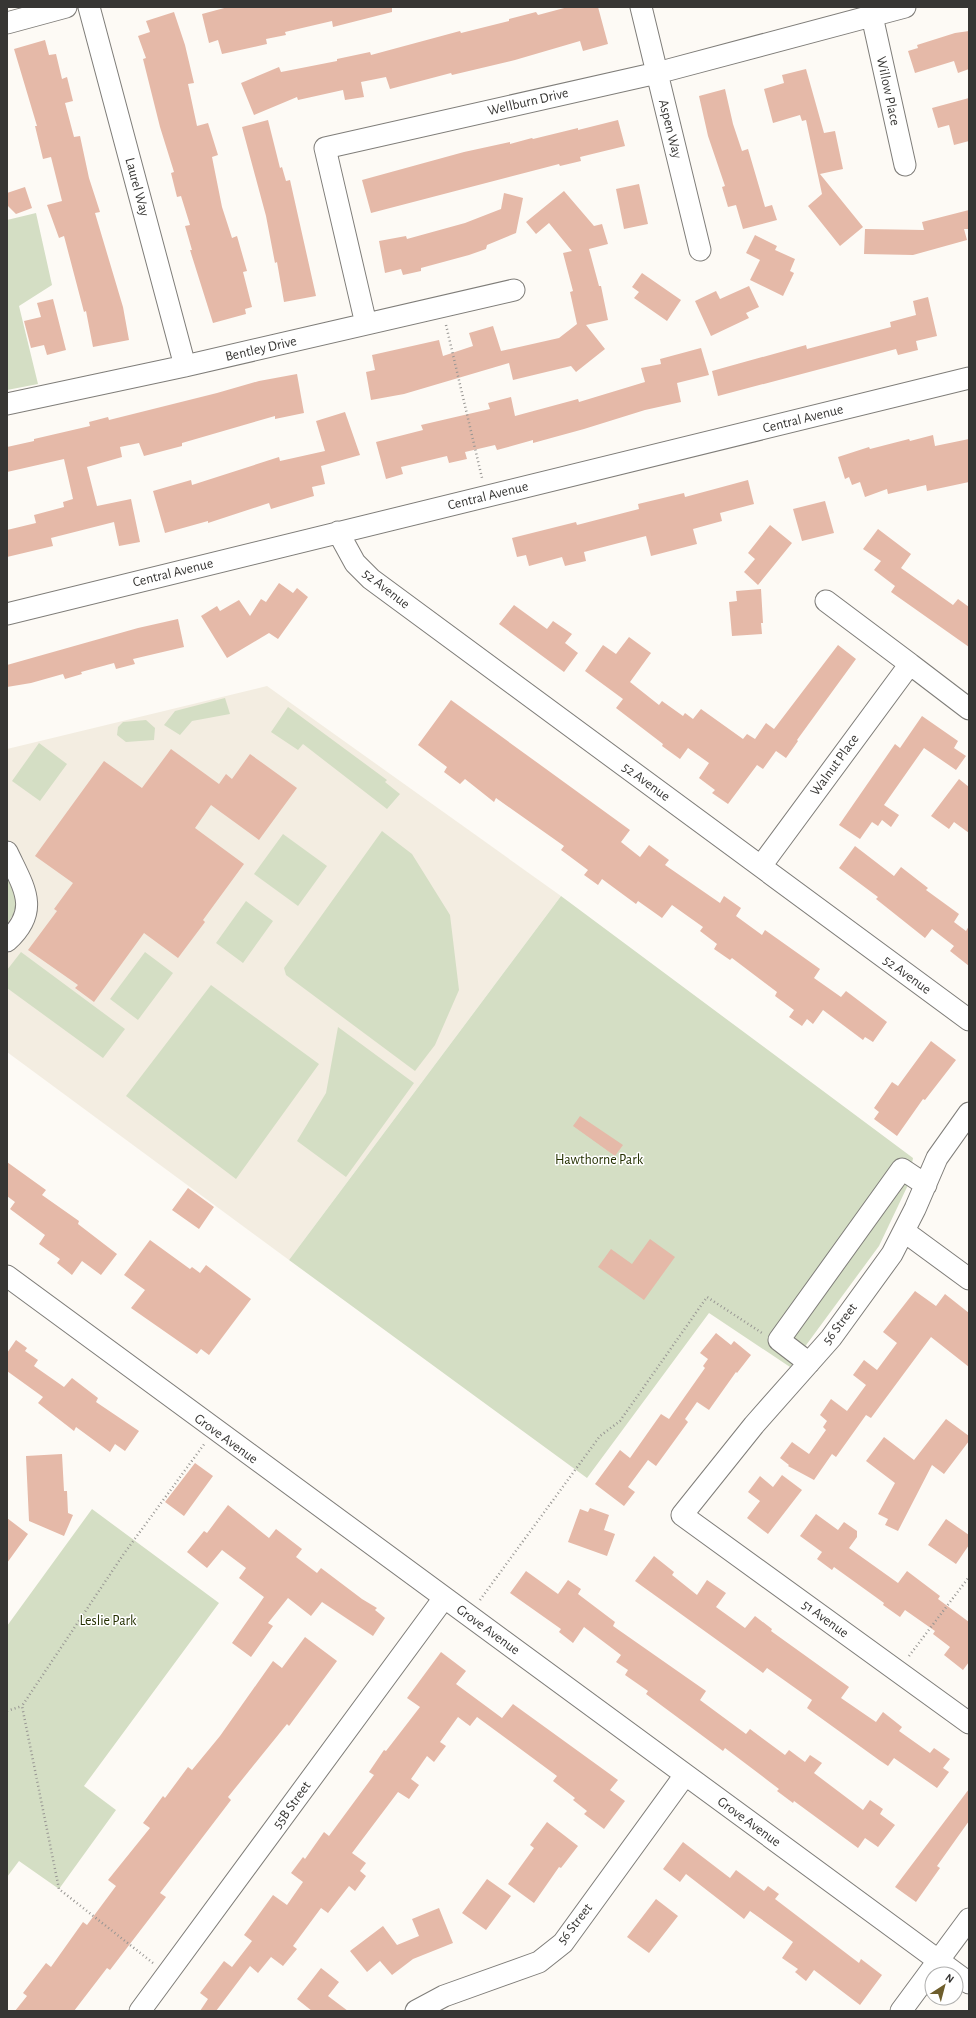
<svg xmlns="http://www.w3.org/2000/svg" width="976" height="2018" font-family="'Alegreya Sans',sans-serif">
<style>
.built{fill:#f3ede1}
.green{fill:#d4dec4}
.building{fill:#e5b9a8}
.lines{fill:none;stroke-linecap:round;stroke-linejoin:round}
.minor-casing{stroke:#7f7d79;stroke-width:23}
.path{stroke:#989693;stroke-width:2.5;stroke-dasharray:1 3;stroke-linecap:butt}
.minor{stroke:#fff;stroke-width:21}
.labels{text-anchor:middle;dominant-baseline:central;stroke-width:3;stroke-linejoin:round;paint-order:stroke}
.street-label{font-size:14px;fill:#373634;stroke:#fff}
.park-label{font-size:14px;fill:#243001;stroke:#fff}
</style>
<rect width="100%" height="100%" fill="#fdfaf5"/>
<path class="built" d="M267,686L561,896L289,1260L7,1052V749Z"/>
<path class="green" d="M36,213L52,285L19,306L38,384L7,390V220Z
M225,698L230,714L192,721L180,735L164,725L175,711Z
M288,707L387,780L385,782L400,794L387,809L303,744L298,750L271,732Z
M146,720L155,728L154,740L126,742L117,735L118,727L123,722Z
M39,743L67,764L40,801L12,781Z
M382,831L412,854L450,915L459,990L435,1045L415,1071L286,975L284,968Z
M283,834L327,866L298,906L254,874Z
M7,872C15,895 23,902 7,924Z
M561,896L913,1158L908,1185L879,1246L790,1367L709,1313L587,1478L289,1260Z
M246,901L273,921L243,963L216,943Z
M21,952L125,1029L103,1058L7,988V970Z
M145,952L173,973L138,1020L110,999Z
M211,985L319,1064L236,1179L126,1096Z
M338,1027L414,1083L346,1177L297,1141L326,1093Z
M92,1509L219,1603L84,1786L116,1810L59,1889L19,1861L7,1877V1626Z"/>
<path class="building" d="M228,7H392V12L333,27L332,21L285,32L286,35L266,39L267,44L222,54L218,40L209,43L202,14Z
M568,7H598L608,44L583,51L580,41L515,60L452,75L451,73L390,89L386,77L361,82L364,97L345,100L343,90L298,100L297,97L254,115L241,83L279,67L281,72L337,61V59L370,52L371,55L460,31L461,33L509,21V19L536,12L538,15Z
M174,12L185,45L194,83L188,84L197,126L208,123L218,155L212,157L222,207L232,238L237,236L247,271L243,272L252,307L245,309L246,314L213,323L190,250H192L185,226L190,225L181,196L177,197L171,173L174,172L160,127L143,59L146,58L138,36L150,32L146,21Z
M969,31V69L958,73L954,61L915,73L908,51L918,48L917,45L955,33Z
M45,40L49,55L56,54L62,79L67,77L73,101L65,103L74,137L80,136L89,178L100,212L95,213L123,307L129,340L93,347L86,311L84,312L64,236L59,238L47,205L62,201L51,157L43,159L35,126H37L14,49Z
M806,69L824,133L835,131L843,169L820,174L863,227L840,246L808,206L822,194L806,120L802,121L800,115L773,123L764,89L784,83L782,75Z
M725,89L733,124L742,151L748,149L765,207L772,205L777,220L743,229L736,205L728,207L722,187L725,186L708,136L699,96Z
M969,98V141L954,145L949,125L938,128L932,108Z
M268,120L280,168L282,167L286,181L290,180L316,296L284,302L277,262L275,263L266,216L242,127Z
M618,120L625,146L580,157L581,161L560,166L559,164L371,213L362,180L464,152L510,142V144L532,138L533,139L578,128V130Z
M639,184L648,224L624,229L616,189Z
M25,187L32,208L16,214L7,205V193Z
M564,191L594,226L602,224L608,244L589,249L599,286H601L608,320L586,325L605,349L576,372L571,366L513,380L509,363L404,394L371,400L366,372L375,370L372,355L439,340L443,356L473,346L469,333L493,326L501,351L559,338L577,324L570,292L573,291L563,253L572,251L549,223L536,234L526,222Z
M504,193L523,198L516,233L487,245L486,249L469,255L421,268V271L403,275L401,269L385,273L379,241L406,236L407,239L465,223L501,209Z
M969,210V229H964L967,240L913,255L864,254L865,229L924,230L922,222Z
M755,235L777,246L775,250L795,259L790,271L794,273L783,296L750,280L760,260L746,253Z
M642,273L681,300L667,321L634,298L639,292L632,287Z
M749,286L759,307L746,313L749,318L711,336L695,301L716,291L720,299Z
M928,297L937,336L916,341L918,350L898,355L896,349L718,396L712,371L806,345L807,349L891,327L890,322L916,315L913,301Z
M53,299L66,350L47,355L44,345L31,348L24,321L41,317L37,303Z
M701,348L709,375L677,383L681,402L645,410L584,429L533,443V440L497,450L495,445L465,452L467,459L449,463L447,456L401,467L403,474L386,479L376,442L423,430L421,425L490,409L488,403L511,397L515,416L578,399L579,402L645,382L641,368L661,364L660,359Z
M297,374L304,413L275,419V416L182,443V446L144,456L139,443L120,447L122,457L87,467L97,506L131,499L140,542L119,546L114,522L51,538L53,546L7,557V530L36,523L34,515L64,507L63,502L73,499L64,459L7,472V447L34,441V439L90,426L89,422L108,417L109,420L217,393L259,381Z
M345,412L360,455L321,466L325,484L312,487L314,496L271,509L269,503L208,523V521L165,533L153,491L191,480L192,485L279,457L280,461L325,451L316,421Z
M933,435L935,446L969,439V482L927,491L926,485L888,494L887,489L865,497L860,482L852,485L849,477L845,479L838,457L869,447L870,449L909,439L910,441Z
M748,480L754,504L720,513L722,521L693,529L697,544L651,556L646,536L584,552L586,561L565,566L562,557L529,566L526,555L517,557L512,538L576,522L577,525L639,509L638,504L684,493L685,497Z
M825,501L834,533L802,541L793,509Z
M770,525L792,543L758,585L744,572L755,559L748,553Z
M878,529L911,554L901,568L953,605L958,599L969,607V647L891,592L895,586L874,570L881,561L863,549Z
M279,583L293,593L297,588L308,597L278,639L269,633L227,658L201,616L217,606L220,611L239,600L250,616L261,599L266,602Z
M761,589L763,623H761L762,634L732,636L729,602L737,601L736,591Z
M514,605L547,629L553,621L572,634L565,643L578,653L564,672L499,624Z
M178,619L184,647L133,659L135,664L116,669L114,663L81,672L82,674L65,679L63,674L31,683L7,687V665L138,628Z
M629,637L651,653L630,682L659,705L662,701L683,716L685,713L693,719L701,709L743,739L747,734L755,739L766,723L774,729L838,645L856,659L797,740L798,741L786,758L776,751L763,769L757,765L728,804L712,793L715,790L699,778L709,763L688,748L680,759L662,746L663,744L616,708L623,699L585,671L603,645L616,654Z
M451,700L630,830L621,842L640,857L649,845L669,860L665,865L720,903L724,896L741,908L736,916L762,935L765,930L820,969L814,978L841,997L846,991L887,1022L873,1042L865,1037L863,1040L823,1010L813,1024L807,1019L802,1026L789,1017L794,1010L775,996L777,992L732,958L730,960L714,949L717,944L700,931L703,927L672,905L662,918L638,901L636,904L602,879L598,885L584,875L588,870L561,850L564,846L496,798L494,802L465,779L460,784L444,772L447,767L418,745Z
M922,716L958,741L954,748L966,756L956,770L924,748L884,805L899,815L891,827L882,820L878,826L872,822L860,839L839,825L895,744L900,748Z
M171,749L219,784L226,774L232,779L250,754L297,788L259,840L211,805L195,828L244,864L203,920L205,922L178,958L144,933L94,1002L75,988L78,985L28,950L57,911L54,909L73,883L35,856L104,761L142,788Z
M959,779L969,787V833L954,822L949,829L931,816Z
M855,846L894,876L901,867L928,888L926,890L959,914L954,922L966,931L969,926V966L950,951L954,946L932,929L925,938L876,899L878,897L839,868Z
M931,1041L956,1060L925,1100L923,1099L897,1136L874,1119L879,1112L874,1108L892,1082L898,1086Z
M580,1116L623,1145L615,1156L573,1126Z
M7,1162L46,1190L42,1195L79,1221L78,1224L117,1254L101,1275L82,1261L72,1275L57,1263L60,1259L39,1244L45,1235L10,1209L15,1202L7,1196Z
M188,1188L214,1207L199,1229L172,1210Z
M650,1239L675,1257L644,1300L598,1267L611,1249L632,1264Z
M150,1240L190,1269L192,1267L200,1273L206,1265L251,1299L209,1355L201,1349L197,1354L131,1308L145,1290L124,1275Z
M915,1291L936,1306L945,1294L969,1313V1367L931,1337L871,1418L866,1415L836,1457L832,1454L814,1480L788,1466L789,1465L780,1458L792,1442L809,1454L826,1430L823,1427L827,1421L820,1415L831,1399L847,1411L866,1385L853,1375L864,1360L877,1370L897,1343L883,1332Z
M716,1333L731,1345L734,1341L751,1355L737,1373L736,1372L709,1410L697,1402L685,1419L688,1422L656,1466L648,1460L628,1487L635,1492L624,1506L595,1484L620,1450L630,1458L661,1414L669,1419L705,1368L703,1366L708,1359L700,1353Z
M16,1340L27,1348L25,1351L38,1360L34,1366L64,1387L72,1378L98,1398L96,1402L139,1431L125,1451L115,1444L110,1452L76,1427L74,1431L38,1403L43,1397L7,1371V1353Z
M946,1419L969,1436V1441L944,1474L932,1465L898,1531L885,1525L888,1519L878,1514L895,1483L866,1461L884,1437L914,1460Z
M62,1454L64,1491H67L68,1513L73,1515L64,1536L29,1521L26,1456Z
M195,1463L213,1476L184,1516L165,1502Z
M782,1475L802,1490L768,1534L747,1518L760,1501L748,1492L760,1476L773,1487Z
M228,1505L269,1538L276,1529L302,1549L296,1557L317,1573L321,1568L362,1599L377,1608L375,1610L385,1618L373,1636L322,1602L311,1616L288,1598L268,1623L273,1626L251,1657L232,1643L264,1597L239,1578L246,1568L222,1550L207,1568L187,1552L204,1531L207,1533Z
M590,1508L609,1515L604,1530L615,1534L607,1556L568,1542L580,1509L588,1512Z
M816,1514L838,1530L844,1522L857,1531V1537L849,1548L898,1583L907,1571L940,1596L938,1599L969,1622V1662L963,1670L944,1655L950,1647L933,1634L935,1631L905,1610L900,1617L883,1605L884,1603L834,1567L832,1570L817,1559L822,1552L800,1536Z
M7,1518L28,1534L7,1563Z
M946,1519L969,1535V1545L956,1564L928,1545Z
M654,1556L674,1572L672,1575L697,1595L707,1580L726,1593L716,1607L745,1628L755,1616L772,1629L771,1631L849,1687L841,1698L876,1722L883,1712L902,1727L899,1731L930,1753L934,1748L950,1759L943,1768L949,1772L937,1788L894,1758L888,1766L879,1760L807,1708L812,1700L767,1668L763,1673L635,1581Z
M526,1571L558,1594L568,1580L581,1589L578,1594L615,1622L613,1626L706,1691L700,1700L746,1734L750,1729L785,1755L789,1750L805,1762L810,1755L822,1763L814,1773L863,1810L870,1800L883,1809L880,1814L895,1825L878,1847L865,1838L858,1848L794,1801L793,1803L777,1791L779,1789L725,1748L723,1751L646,1694L648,1691L625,1675L628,1670L616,1662L621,1655L584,1627L573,1643L559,1632L561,1629L510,1593Z
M305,1637L337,1661L289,1726L287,1724L228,1797L231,1800L160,1893L166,1897L110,1970L107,1968L74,2011H15L27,1996L23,1993L46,1963L51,1967L83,1922L87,1925L116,1886L108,1880L150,1828L143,1823L163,1796L165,1798L188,1767L192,1770L220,1736L273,1661L282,1668Z
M441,1652L466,1671L456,1684L502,1718L513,1704L618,1780L610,1790L625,1801L604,1829L584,1814L587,1811L573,1800L575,1798L553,1781L557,1776L477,1717L470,1726L458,1717L440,1742L446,1746L434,1762L427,1756L411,1779L419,1785L409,1799L398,1792L352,1853L366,1863L360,1871L366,1876L355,1891L349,1886L328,1913L321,1908L293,1946L297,1949L283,1966L271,1957L258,1973L250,1966L216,2011H200L208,1999L200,1993L224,1961L232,1967L252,1941L244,1935L273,1895L287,1905L303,1882L291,1873L303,1857L305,1859L324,1832L329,1836L374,1775L369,1772L384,1750L386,1751L420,1707L407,1698Z
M969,1789V1821L937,1866L940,1868L916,1902L895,1887Z
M547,1822L578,1846L561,1868L559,1867L534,1903L508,1884L534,1848L530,1845Z
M683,1842L730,1878L736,1870L764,1891L768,1886L779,1894L775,1899L859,1963L861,1959L882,1975L860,2005L814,1970L806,1981L795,1972L798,1969L782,1958L793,1942L750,1911L744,1919L686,1874L680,1882L663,1869Z
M487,1879L511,1896L486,1930L462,1913Z
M656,1899L678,1916L649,1953L627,1937Z
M439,1908L453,1943L413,1959L392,1975L380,1961L367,1972L350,1951L383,1926L397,1945L419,1936L412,1919Z
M321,1968L339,1982L328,1996L348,2011H312L297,1999Z"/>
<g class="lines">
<g class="minor-casing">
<path id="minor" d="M89,7L185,366
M641,7L700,250
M872,16L905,165
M7,23L66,7
M366,324L325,148L657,73L905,7
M7,404L185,366L514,290
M338,532L355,563L371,579L969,1020
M826,601L910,664
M7,614L969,378
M7,852C24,888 41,910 7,941
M761,866L910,664L969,709
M969,1113L937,1158L915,1209L892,1254L831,1338L754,1425L682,1515L969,1723
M905,1232L969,1279
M7,1276L969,1983
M809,1363L779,1340L902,1169L926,1185
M140,2011L444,1598
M416,2011L444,1996L539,1962L563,1943L685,1775
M901,2011L969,1919"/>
</g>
<path class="path" d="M446,325L482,478
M480,1600L600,1436L620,1421L707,1297L762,1333
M909,1656L969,1577
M7,1711L22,1706
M153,1963L59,1889L22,1706L123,1555L205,1443"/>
<use href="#minor" class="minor"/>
</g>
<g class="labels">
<g class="street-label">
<text transform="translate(888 91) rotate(78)">Willow Place</text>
<text transform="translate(528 102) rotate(-13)">Wellburn Drive</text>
<text transform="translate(670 129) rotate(76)">Aspen Way</text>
<text transform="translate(137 187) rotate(75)">Laurel Way</text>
<text transform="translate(261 349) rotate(-13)">Bentley Drive</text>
<text transform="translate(803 419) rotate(-14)">Central Avenue</text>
<text transform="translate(488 496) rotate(-14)">Central Avenue</text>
<text transform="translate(173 573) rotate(-14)">Central Avenue</text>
<text transform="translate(386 589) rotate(38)">52 Avenue</text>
<text transform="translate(835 765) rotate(-54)">Walnut Place</text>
<text transform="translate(646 782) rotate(36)">52 Avenue</text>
<text transform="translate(907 975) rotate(36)">52 Avenue</text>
<text transform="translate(840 1324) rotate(-53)">56 Street</text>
<text transform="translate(226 1439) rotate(36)">Grove Avenue</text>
<text transform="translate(825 1619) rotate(36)">51 Avenue</text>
<text transform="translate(488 1630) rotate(36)">Grove Avenue</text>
<text transform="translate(292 1805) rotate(-54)">55B Street</text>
<text transform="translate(749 1822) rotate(36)">Grove Avenue</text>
<text transform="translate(575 1924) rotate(-52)">56 Street</text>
</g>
<g class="park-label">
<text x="599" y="1160">Hawthorne Park</text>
<text x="108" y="1621">Leslie Park</text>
</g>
</g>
<rect width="976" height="2018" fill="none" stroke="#373634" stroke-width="16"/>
<g transform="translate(944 1986) rotate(36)"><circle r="19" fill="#ffffff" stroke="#afafae"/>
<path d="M0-3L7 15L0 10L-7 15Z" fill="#6e5e2c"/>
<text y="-6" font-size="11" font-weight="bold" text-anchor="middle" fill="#373634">N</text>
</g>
</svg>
